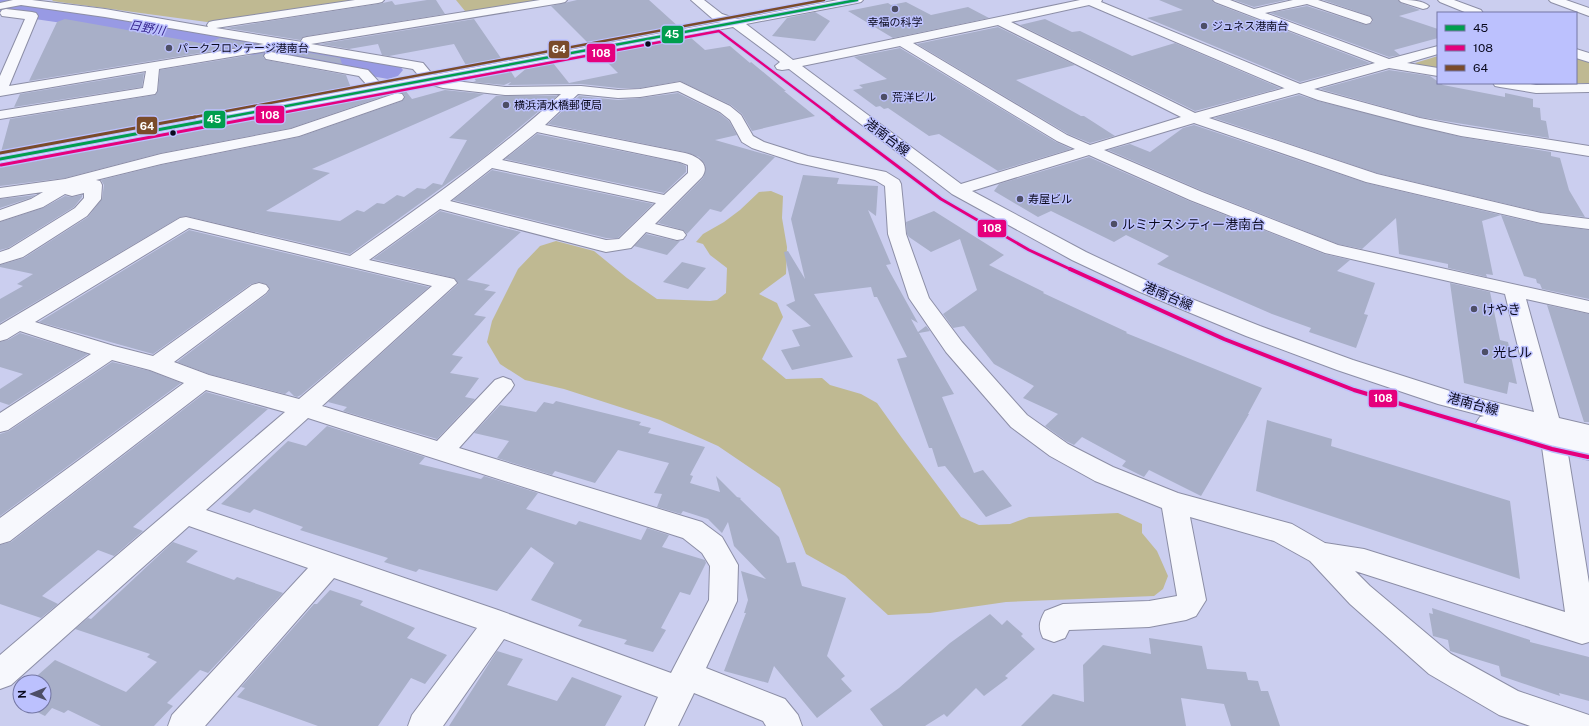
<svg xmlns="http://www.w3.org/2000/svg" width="1589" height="726" font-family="'Public Sans','Noto Sans JP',sans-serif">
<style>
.green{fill:#bfb992}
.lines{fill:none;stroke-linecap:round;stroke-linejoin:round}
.river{fill:#989ae4;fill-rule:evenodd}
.building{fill:#a8afc8}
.minor-casing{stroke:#8c8ea6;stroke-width:2}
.minor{fill:#f7f8fd;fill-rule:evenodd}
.bus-1-far1-casing{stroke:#bcc1fe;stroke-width:4.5}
.bus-1-casing{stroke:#bcc1fe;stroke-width:5.5}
.bus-2-far2-casing{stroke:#bcc1fe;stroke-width:4.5}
.bus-2-far1-casing{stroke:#bcc1fe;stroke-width:5.5}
.bus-2-casing{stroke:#bcc1fe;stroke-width:7}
.bus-3-far1-casing{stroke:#bcc1fe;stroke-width:4.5}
.bus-3-casing{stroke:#bcc1fe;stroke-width:5.5}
.bus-1-far1{stroke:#009e4e;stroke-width:2.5}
.bus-1{stroke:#009e4e;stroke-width:3}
.bus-2-far2{stroke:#e5007d;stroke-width:2.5}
.bus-2-far1{stroke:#e5007d;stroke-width:3}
.bus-2{stroke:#e5007d;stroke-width:4}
.bus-3-far1{stroke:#7a4b2a;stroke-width:2.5}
.bus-3{stroke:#7a4b2a;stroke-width:3}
.poi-dot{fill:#4d4e66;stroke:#bcc1fe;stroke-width:1.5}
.bus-dot{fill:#09091d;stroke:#bcc1fe;stroke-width:1.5}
.labels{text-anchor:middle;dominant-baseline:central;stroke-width:3;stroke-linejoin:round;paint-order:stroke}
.far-poi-label{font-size:11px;fill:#09091d;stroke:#bcc1fe;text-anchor:start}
.far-water-label{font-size:12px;font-style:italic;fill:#301e8a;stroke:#bcc1fe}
.street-label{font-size:13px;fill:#09091d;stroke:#bcc1fe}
.poi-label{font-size:13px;fill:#09091d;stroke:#bcc1fe;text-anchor:start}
.line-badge{stroke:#bcc1fe;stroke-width:1.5}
.badge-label{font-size:11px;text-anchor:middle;font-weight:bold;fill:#fff}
</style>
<rect width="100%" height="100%" fill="#cbceef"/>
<path class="green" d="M53,0H353L207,22L52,1Z
M456,0H545L473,12L465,11Z
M1438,56V69L1418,65L1415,63Z
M1576,56L1589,61V83L1522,85L1512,83H1576Z
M771,191L783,196L782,218L787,247L786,274L759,294L777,303L783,317L762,359L786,379L822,378L830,385L861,394L877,403L902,438L961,517L979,525L1010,524L1029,517L1118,513L1142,524V533L1157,551L1168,576L1163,589L1154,596L1006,602L930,613L888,615L845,576L806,554L780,488L718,446L660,420L564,389L525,380L500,364L487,342L492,321L518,269L540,246L556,241L594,251L627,278L657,299L710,301L717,300L726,293L727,268L710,255L703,244L696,242L703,234L724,222L740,210L759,192Z"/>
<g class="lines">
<path class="river" d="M0,0H11L125,16L388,61L398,64L403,70L398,76L388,79L125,32L0,14Z"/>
</g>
<path class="building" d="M427,0H436L445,14L307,36L303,37L300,40L226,28L378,4L392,1L395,5Z
M577,0H649L680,28L590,45L551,6Z
M1159,0H1212L1214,3L1370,63L1300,82L1147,18L1183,10Z
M1234,0H1286L1254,7Z
M1323,0H1398L1401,3L1420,10L1399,16L1438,29V38L1394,50L1400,55L1389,57L1270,13L1307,6L1366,25L1370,24L1373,21L1370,16Z
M906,2L931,15L968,7L989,18L893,38L848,11L888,3L891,5Z
M815,12L830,21L815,41L772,36L787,18Z
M65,19L206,44L220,38L255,44L29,81L57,22Z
M474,19L503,61L467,67L454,44L389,56L382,55L378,44L349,49L320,44Z
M1045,19L1072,32L1080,31L1132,56L1175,43L1280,88L1195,111L1020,25Z
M998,27L1075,65L1016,80L1081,116H1084L1115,136L1090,143L1068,134L917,44Z
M690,37L705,50L730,46L750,63L751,62L786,91H784L815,116L752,131L742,114L731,105L680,81L640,88H618L581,84L508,85L511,82L504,85L473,82L476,81L473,77L510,70L515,78L528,67L553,63L569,83L618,73L598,53Z
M280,48L340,58L342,64L275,51L278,50Z
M900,48L1056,142L1071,149L998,171L939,134L929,136L888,108L884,109L880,106L876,107L853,90L863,88L859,85L887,79L854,57Z
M264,53L263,57L266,60L346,75L351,88L1,152L10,119L155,95L158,91L160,70Z
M1389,70L1430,76L1443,85L1505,97V93L1533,99V107L1540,108L1541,120L1546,121L1549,138L1420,117L1320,89Z
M144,73L142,87L14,107L20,94Z
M405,90L412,99L445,90L484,94L312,169L330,173L266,211L340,221L357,210L364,212L377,203L384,204L397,195L404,197L417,188L425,189L433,183L442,185L467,140L449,138L496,96H557L484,157L350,254L186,216L180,217L0,323V299L23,286L17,284L33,274L0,267V265L24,258L88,217L102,199L104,185L101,180L161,165L299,137L402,101L405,96L402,93L397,92Z
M396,92L291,128L161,153L65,178L0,186V165Z
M678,93L719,113L729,121L737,135L715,140L775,157L721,212L710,209L687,234L683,230L658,223L703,178L706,168L705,164L699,157L685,152L548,124L579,96L618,100L640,98Z
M1299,95L1318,101L1461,137L1551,152V156L1560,158L1569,190L1585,217L1541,212L1377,173L1214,118Z
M1194,125L1366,183L1501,215L1482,221L1493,275L1486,274L1487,277L1448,268V264L1399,254L1396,218L1362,249L1338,244L1203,191L1108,150L1130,144L1150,152L1183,128Z
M537,134L680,163L686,166V172L664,193L505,159Z
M1089,157L1189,201L1324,254L1350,260L1337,271L1375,283L1364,314L1368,315L1356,348L1309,332L1311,328L1272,314L1157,264L1169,256L1126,235L1114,242L1051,211L1038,217L994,191L999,184Z
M492,170L653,204L618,238H606L453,200Z
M803,175L839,178L837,184L878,186L876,216L868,210L891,264L886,265L918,323L911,319L918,332L926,326L930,331L919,333L954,394L942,397L974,473L983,470L1012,506L986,517L945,466L938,467L932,448H929L897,359L907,357L877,297H874L871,287L814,294L853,357L792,370L781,350L800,346L792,330L811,326L786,305L795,301L784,252L788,251L805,279L791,219Z
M36,195L30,198L0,208V199Z
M82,195V197L74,207L8,248L0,250V222L43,208L65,196L72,197Z
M440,211L521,232L467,280L490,285L484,290L496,292L474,315L486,317L452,355L463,357L450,373L479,378L465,397L475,399L437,439L343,411L347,407L328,402L458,284L454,278L373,259Z
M934,211L1004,255L989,265L1044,292L1043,293L1127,332L1126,333L1262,388L1248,414H1249L1201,496L1149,470L1144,477L1122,466L1126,461L1082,437L1074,445L1066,441L1045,426L1058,414L1023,398L1034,386L994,364L964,326L953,328L943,314L977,290L960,239L931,252L909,237L907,234L906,222Z
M1501,215L1541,224L1589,230V299L1542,289L1540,284L1537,283L1536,279L1524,276Z
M189,230L429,287L301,395L297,397L294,396L289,391L285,394L209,374L177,362L267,294L270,289L266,284L259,282L251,284L153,354L39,322Z
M646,234L677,241H680L667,255L634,246Z
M682,262L706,268L688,289L663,282Z
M1450,283L1490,292L1500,340L1508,342L1517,384L1509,382L1507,394L1464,383Z
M1547,305L1589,314V422H1584Z
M20,333L88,354L9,405L0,402V389L23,374L0,367V342L8,340Z
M112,362L150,371L181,383L0,516V434L9,431Z
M206,392L268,409L133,527L143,531L114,556L98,550L42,596L58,604L41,618L0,604V545L11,542Z
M556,401L641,422L639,425L651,428L648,433L705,447L690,475L693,476L690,483L720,492L716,476L737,497L741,498L740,499L779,537L787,563L795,562L802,586L846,598L827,656L845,676L841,679L852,691L817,718L774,666L768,683L724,671L746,613H744L748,600L741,571L766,579L734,546L728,522L722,533L708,519L683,511L681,514L657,507L662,494L654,493L669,463L618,450L595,483L555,471L552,475L497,458L509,441L474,433L500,405L536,412L544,402L553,404Z
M1267,420L1332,439L1331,446L1510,501L1520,579L1256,491Z
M327,426L425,457L419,464L481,479L484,476L538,493L526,509L576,525L579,521L641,540L647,528L669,535L662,547L705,560L706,563L690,595L680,592L661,628L666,630L653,652L624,644L627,640L578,626L582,620L531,600L554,563L531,547L497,591L419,569L416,572L384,562L388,558L300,530L303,527L254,509L250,513L221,504L288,441L306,446Z
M173,542L198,551L186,562L234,580L237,577L283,593L208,673L200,670L167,703L173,706L154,726H101L68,710L64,713L52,708L45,716L25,706H44V682H30L55,660L126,692L157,662L147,657L150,654L75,629L88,618L91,619Z
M330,590L363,601L360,605L415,628L407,638L447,655L425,684L411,678L378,726H318L237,697L245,688L241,687L314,604H317Z
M1432,608L1530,640V642L1589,657V701L1559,693L1560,696L1501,676L1499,666L1450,651L1448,640L1433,636L1429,613L1433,614Z
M990,614L1002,625L1007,620L1023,634L1021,636L1035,649L1005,676L1008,678L984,696L976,688L947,717L944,714L925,726H883L870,709L899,688L950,643Z
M1149,638L1202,646L1207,669L1246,672L1248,680L1258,681L1261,691H1268L1280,726H1231L1224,704L1181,698L1186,726H1021L1053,694L1084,702L1083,665L1103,645L1151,654Z
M497,651L523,659L507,685L557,701L572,677L622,696L605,726H449Z"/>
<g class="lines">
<g class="minor-casing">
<path id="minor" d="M13,0H32L105,9L208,27L207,25L209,22L213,21L355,0H384L382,2L378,3L216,28L302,42L301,41L303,38L307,37L540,0H567L565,2L561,3L311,44L423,63L433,75L721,22L714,20L691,0H704L722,14L737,19L838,0H863L861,2L857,3L746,24L793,60L1080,0H1102L1101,2L1300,84L1375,63L1215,2L1213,0H1230L1254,9L1293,0H1318L1370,17L1372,20L1370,23L1366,24L1307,4L1265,13L1389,59L1438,46V54L1407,63L1438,68V76L1389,68L1314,89L1420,118L1461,126L1589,146V156L1461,136L1414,125L1318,100L1299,93L1209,118L1377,174L1541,213L1589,219V229L1541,223L1366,182L1194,123L1104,150L1202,192L1338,245L1589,301V313L1526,299L1559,418L1589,425V460L1568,454L1589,583V642L1582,644L1355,571L1370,586L1451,654L1518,691L1589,715V726H1530L1499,715L1429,674L1350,604L1310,561L1274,541L1190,517L1206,600L1196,616L1186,620L1149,627L1069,630L1065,638L1054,642L1043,638C1038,627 1039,622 1045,611L1063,604L1149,601L1177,596L1162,508L1095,481L1050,456L1011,427L946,352L909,298L888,234L885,186L875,180L798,163L752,148L742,142L730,120L720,112L678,91L640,97L618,98L578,94L545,125L685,153C697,156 711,164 702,177L655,224L683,231L686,235L683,239L677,240L646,232L631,248L606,252L440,209L369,260L454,279L457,283L322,406L437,441L495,380L503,377L511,380L514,385L511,390L459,448L702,522L722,537L738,565L737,601L706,668L785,699L798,715L802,726H766L763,721L694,693L678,726H645L658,697L504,639L443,726H408L412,715L477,628L334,578L205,726H168L172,715L308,568L189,526L11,685L0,689V655L285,412L206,390L10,541L0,544V518L184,383L150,370L112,360L8,430L0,432V413L91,354L20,331L7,339L0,341V325L180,218L186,217L350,256C423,205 495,154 561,94L505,95L443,88L429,84L0,164V154L371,86L367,85L359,76L266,59L264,56L266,53L271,52L368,70L379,82L377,85L420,77L413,69L279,46L278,49L273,50L159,69L157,91L155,94L0,119V111L143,88L146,71L0,96V76L25,19L2,16L0,13L2,10L6,9L32,12L36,13L38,16L9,86L264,44L105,17L21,5L0,9V3ZM1089,5L1284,88H1285L1195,113L1011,22ZM998,25L1181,117L1090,145L1067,135L913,43ZM733,27L780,62L775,66L777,69L782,70L789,69L952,194L1072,260L1140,292L1246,336L1337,370L1438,404L1484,416L1480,417L1476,423L1480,429L1542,447L1565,612L1364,549L1325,543L1292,524L1178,493L1113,467L1068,444L1027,415L962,342L929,298L906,234L901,184L899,180L886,172L808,156L764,142L753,136L741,115L730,106L680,82L640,89L618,90L581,86L505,87L447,80ZM900,46L1057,141L1075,149L961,184L802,66ZM537,132L680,162L688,165V173L664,195L502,160ZM1089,155L1190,200L1325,253L1505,294L1534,412L1450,391L1353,360L1260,326L1154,284L1086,252L972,191ZM492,168L656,203L619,239L606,240L450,201ZM189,228L432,286L299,399L209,375L174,362L266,293L269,289L266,285L259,283L252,285L153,356L114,346L35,322ZM308,418L683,538L702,553L710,566L709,600L671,673L498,610L206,510Z
M1399,0C1409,0 1422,0 1429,6L1427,8L1423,9L1401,2Z
M1438,0H1454L1481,10L1483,13H1467L1440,2Z
M1549,0H1566L1589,8V16L1551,2Z
M1576,49L1589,53V62L1576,58Z
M1493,83H1525L1536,85L1589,84V92L1536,93L1500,87L1495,86Z
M397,93L402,94L404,97L402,100L299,136L161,164L96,180L100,181L102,185L101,199L87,216L23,257L0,264V252L9,249L75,208L84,198V193L72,196L65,194L43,207L0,221V210L31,199L43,192L0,198V188L65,179L161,154L291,129Z"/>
</g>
<use href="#minor" class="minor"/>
<g class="bus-1-far1-casing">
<path id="bus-1-far1" d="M222,118L857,0"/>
</g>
<g class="bus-1-casing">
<path id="bus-1" d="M0,159L227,117"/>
</g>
<g class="bus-2-far2-casing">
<path id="bus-2-far2" d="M254,118L719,31L834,118"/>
</g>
<g class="bus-2-far1-casing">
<path id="bus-2-far1" d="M832,117L941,199L1029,250L1072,270
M1,165L259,117"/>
</g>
<g class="bus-2-casing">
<path id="bus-2" d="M1070,269L1224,339L1354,390L1552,449L1588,457"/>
</g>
<g class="bus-3-far1-casing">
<path id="bus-3-far1" d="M189,118L824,0"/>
</g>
<g class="bus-3-casing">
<path id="bus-3" d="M0,153L195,117"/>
</g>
<use href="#bus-1-far1" class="bus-1-far1"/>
<use href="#bus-1" class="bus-1"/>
<use href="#bus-2-far2" class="bus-2-far2"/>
<use href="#bus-2-far1" class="bus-2-far1"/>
<use href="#bus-2" class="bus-2"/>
<use href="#bus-3-far1" class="bus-3-far1"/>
<use href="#bus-3" class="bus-3"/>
</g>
<g class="poi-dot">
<circle cx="895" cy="9" r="4"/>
<circle cx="1204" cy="26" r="4"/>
<circle cx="169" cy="48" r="4"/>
<circle cx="884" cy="97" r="4"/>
<circle cx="506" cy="105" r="4"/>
<circle cx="1020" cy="199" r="4"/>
<circle cx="1114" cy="224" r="4"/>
<circle cx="1474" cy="309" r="4"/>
<circle cx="1485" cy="352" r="4"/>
</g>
<g class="bus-dot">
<circle cx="648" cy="44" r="3.5"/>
<circle cx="173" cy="133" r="3.5"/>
</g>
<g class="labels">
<g class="far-poi-label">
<text x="895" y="22" text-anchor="middle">幸福の科学</text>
<text x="1212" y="26">ジュネス港南台</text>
<text x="177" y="48">パークフロンテージ港南台</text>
<text x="892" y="97">荒洋ビル</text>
<text x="514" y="105">横浜清水橋郵便局</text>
<text x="1028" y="199">寿屋ビル</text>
</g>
<g class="far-water-label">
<text transform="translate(147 28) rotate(10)">日野川</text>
</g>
<g class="street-label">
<text transform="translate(887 137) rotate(37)">港南台線</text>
<text transform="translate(1168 296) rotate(23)">港南台線</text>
<text transform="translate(1473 404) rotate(15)">港南台線</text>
</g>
<g class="poi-label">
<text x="1122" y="224">ルミナスシティー港南台</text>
<text x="1482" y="309">けやき</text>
<text x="1493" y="352">光ビル</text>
</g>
</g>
<g class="line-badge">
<rect x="661" y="25" width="23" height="19" rx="4" fill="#009e4e"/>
<rect x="548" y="40" width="22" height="19" rx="4" fill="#7a4b2a"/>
<rect x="586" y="43" width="30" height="20" rx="4" fill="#e5007d"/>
<rect x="255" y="105" width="30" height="19" rx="4" fill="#e5007d"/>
<rect x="203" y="110" width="23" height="19" rx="4" fill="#009e4e"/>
<rect x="136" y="116" width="22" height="19" rx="4" fill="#7a4b2a"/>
<rect x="977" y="219" width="30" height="19" rx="4" fill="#e5007d"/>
<rect x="1368" y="389" width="30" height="19" rx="4" fill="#e5007d"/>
</g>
<g class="badge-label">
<text x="672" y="38">45</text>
<text x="559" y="53">64</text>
<text x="601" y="57">108</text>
<text x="270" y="119">108</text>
<text x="214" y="123">45</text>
<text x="147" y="130">64</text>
<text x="992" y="232">108</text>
<text x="1383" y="402">108</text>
</g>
<rect x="1437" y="12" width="140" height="72" fill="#bcc1fe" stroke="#7477a4"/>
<rect x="1445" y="25" width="20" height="6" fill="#009e4e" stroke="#7477a4"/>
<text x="1473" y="32" font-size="12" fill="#09091d">45</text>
<rect x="1445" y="45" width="20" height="6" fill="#e5007d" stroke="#7477a4"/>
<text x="1473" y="52" font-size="12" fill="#09091d">108</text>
<rect x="1445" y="65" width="20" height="6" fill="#7a4b2a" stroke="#7477a4"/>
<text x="1473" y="72" font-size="12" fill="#09091d">64</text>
<g transform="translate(32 694) rotate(269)"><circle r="19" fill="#bcc1fe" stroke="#7477a4"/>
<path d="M0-3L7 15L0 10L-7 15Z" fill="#4d4e66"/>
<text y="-6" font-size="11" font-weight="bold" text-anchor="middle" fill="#09091d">N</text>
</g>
</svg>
